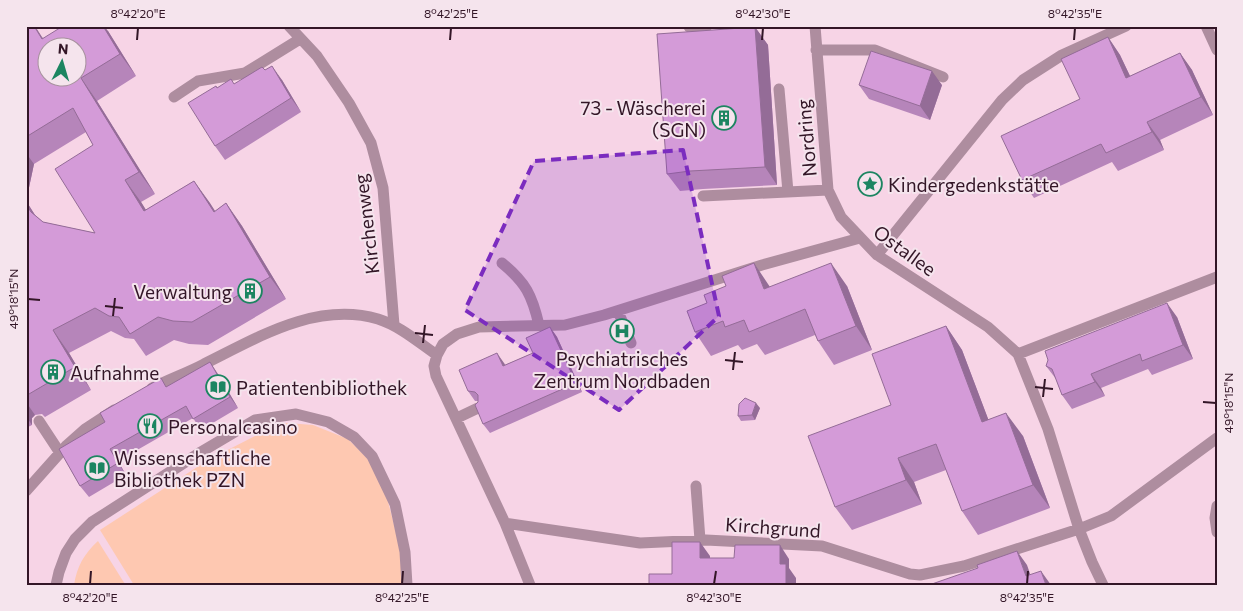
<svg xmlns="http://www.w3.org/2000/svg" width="1243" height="611" font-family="Commissioner,sans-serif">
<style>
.built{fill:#f7d4e6;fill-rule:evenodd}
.green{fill:#fec8b1}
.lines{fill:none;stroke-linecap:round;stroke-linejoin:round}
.lane{stroke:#ae8d9f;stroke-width:11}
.wall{fill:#b685ba;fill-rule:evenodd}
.shaded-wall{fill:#946c97}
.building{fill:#d49bd8;stroke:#946c97;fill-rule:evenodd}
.marked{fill:#7b2cbf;fill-opacity:0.2;stroke:#7b2cbf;stroke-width:4;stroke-dasharray:10 6;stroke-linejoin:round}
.ticks{fill:none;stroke:#331627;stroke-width:2}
.labels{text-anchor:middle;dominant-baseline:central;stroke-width:4;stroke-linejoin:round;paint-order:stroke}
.poi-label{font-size:19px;fill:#331627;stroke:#f5e4ed;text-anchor:start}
.street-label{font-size:19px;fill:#331627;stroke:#f5e4ed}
.neatline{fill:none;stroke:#331627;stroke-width:2}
.ticks-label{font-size:12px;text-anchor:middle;fill:#331627}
</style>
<rect width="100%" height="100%" fill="#f5e4ed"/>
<path class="built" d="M26,26H1217V585H26ZM48,48H78V78H48Z"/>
<path class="green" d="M287,423L313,425L348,439L367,458L385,490L400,548L402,585H134L100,530L208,460L263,432L262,428Z
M98,541L123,581L126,585H74C77,566 84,554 98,541Z"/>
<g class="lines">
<path class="lane" d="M289,26L317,56L349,103L371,143L383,188L394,325
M815,26L828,190L841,217L877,255L988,327L1018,354L1048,429L1079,529L1092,562L1103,585
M1206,26L1217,50
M689,27L707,26
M816,50H875L943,77
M779,89L788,192
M174,97L198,81L245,73L300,39
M703,196L828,190
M877,255L1002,100L1023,80L1062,55L1126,26
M502,263C526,283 532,295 539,325
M618,311L631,343
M1018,354L1217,277
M152,388C169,379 187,373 204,364C257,338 316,301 378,319C400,326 418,342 437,355
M457,418L478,408
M39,421L60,453
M696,486L700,540
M26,491L67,445L85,429L114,410
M1217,506L1215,518L1217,532
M505,523L640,543L706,540L822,546L910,574L920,575L964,566L1079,529L1111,516L1217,438
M56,585L59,572L66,553L75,539L92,522L201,452L255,420L296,414L328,422L354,437L372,456L395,504L405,552L407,585
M530,585L505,523L436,376L434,366L437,355L443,344L457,334L479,327L565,325L604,315L762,265L860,238"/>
</g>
<path class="wall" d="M26,26L43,38L108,31L136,76L97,101L155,194L141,202L146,210L194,181L215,211L226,203L242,226L286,299L208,345L189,344L174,340L146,356L134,339L125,338L111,331L69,353L91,390L45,417L42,414L35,415L32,418V425L26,428ZM86,132L93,145L95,233L43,222L35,215L28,204L27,197L34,164Z
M755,27L768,45L777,185L703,189L680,191L667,174Z
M1108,37L1120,55L1130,76L1180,53L1192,70L1213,115L1160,140L1164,150L1118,171L1112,162L1034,198L1022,180L1080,99Z
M265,70L282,80L301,112L225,160L215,146L217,88L235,84Z
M859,85H942L930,120L869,99Z
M847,286L872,350L834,365L818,341L815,335L765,355L757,344L742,350L738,345L711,356L695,332L770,287Z
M1177,317L1193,359L1152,375L1148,369L1101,388L1105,396L1072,409L1062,395L1056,379L1046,366Z
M946,326L962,350L988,419L1023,436L1050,508L978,535L962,511L946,470L914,482L922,504L852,530L835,507L891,405Z
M550,327L557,337L582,392L490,433L483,424L478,401H475L468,391L504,363L505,365L533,353Z
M218,374L238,408L201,430L193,418L118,461L126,475L89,497L80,486L59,449L167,387Z
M760,408L755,420L741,421L738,416Z"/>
<path class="shaded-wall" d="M34,26H35L49,48L42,39Z
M103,26H104L108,31L136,76L120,54Z
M755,27L768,45L777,185L765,167Z
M1108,37L1120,55L1139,95L1126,78Z
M1180,53L1192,70L1213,115L1201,97Z
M272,66L282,80L301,112L291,98Z
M932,71L942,85L930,120L920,106Z
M81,78L97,101L155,194L139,172Z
M1147,122L1160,140L1164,150L1152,132Z
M26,153L34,164L27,197L28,204L47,234L26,204Z
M125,180L141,202L160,233L144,211Z
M194,181L210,203L230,235L214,212Z
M226,203L242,226L286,299L270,277Z
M754,263L770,287L764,289Z
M831,263L847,286L872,350L856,326Z
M1167,303L1177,317L1193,359L1183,345Z
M946,326L962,350L998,445L982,422Z
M550,327L557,337L582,392L576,383Z
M53,330L69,353L91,390L75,367Z
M497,353L504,363L510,376L503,366Z
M210,362L218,374L238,408L230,397Z
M1091,374L1101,388L1105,396L1095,382Z
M26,402L35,415L32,418V425L26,416Z
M756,403L760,408L755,420L752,415Z
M1006,413L1023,436L1050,508L1033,485Z
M110,449L118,461L126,475L118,463Z
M898,458L914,482L922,504L906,480Z
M700,542L710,556V572L700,558Z
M780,545L789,559V568L796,578V585H787L786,584L780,564Z
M1017,551L1027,565L1034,585L1026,576Z
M1041,571L1051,585H1046Z"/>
<path class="building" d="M26,26H34L42,39L63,26H103L120,54L81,78L139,172L125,180L144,211L194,181L214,212L226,203L270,277L192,322L173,321L158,317L130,334L119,317L109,316L95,308L53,330L75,367L29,394L26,392V204L31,212L43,222L95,233L55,169L93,145L73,108L26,137ZM48,48H78V78H48Z
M755,27L765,167L690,171L667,174L657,34Z
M1108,37L1126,78L1180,53L1201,97L1147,122L1152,132L1106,153L1101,144L1022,180L1001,136L1080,99L1061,59Z
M871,51L932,71L920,106L859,85Z
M272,66L291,98L215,146L188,103L216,86L217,88L231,79L234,84L262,67L265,70Z
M754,263L764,289L831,263L856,326L818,341L805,309L749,332L744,320L725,327L723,321L695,332L687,311L707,303L704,295L726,286L722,276Z
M1167,303L1183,345L1142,361L1140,354L1091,374L1095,382L1062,395L1052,369L1046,366L1048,360L1045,351Z
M946,326L982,422L1006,413L1033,485L962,511L936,444L898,458L906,480L835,507L808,436L891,405L872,354Z
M550,327L576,383L483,424L475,405L478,402V395L475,392L468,391L459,370L497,353L503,366L533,353L526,338Z
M210,362L230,397L193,419L186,406L110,449L118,463L80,486L59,449L105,422L100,413L161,378L166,387Z
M745,398L756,403L752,415L738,416L739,404Z
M672,542H700V558H734L735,545H780V564H786V584H780V585H649V574H672Z
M1017,551L1026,576L1041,571L1046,585H929L978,568L977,565Z"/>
<path class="marked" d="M683,150L719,316L619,410L465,310L534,161Z"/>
<path class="ticks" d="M137,40L138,28M450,40L451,28M762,40L763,28M1074,40L1075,28M28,299L40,300M105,306L123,308M113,316L115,298M415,333L433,335M423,343L425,325M725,360L743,362M733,370L735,352M1035,387L1053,389M1043,397L1045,379M1203,402L1216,403M90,584L91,571M402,584L403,571M714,584L716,571M1027,584L1028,571"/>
<defs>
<g id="building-ring" transform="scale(1.25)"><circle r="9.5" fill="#f5e4ed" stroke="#1c8561" stroke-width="1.5"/><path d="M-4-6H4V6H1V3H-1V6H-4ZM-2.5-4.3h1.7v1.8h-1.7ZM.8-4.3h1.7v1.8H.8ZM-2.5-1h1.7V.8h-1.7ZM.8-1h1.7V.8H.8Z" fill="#1c8561"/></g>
<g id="sight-ring" transform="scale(1.25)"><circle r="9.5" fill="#f5e4ed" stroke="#1c8561" stroke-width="1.5"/><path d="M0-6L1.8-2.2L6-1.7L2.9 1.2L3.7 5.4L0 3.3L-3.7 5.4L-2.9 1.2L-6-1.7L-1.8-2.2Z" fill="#1c8561"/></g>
<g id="hospital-ring" transform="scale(1.25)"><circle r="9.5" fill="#f5e4ed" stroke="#1c8561" stroke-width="1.5"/><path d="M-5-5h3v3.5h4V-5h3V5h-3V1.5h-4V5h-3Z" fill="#1c8561"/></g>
<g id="library-ring" transform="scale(1.25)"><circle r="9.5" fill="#f5e4ed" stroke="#1c8561" stroke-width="1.5"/><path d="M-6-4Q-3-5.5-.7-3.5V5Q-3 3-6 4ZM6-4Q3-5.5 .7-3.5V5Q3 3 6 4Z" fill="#1c8561"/></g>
<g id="restaurant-ring" transform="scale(1.25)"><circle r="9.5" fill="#f5e4ed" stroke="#1c8561" stroke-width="1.5"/><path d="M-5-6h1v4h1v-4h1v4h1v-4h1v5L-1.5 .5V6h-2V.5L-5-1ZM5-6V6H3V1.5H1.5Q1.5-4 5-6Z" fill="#1c8561"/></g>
</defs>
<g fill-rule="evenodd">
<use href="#building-ring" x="724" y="118"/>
<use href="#sight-ring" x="870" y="184"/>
<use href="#building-ring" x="250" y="291"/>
<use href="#hospital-ring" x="622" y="331"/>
<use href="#building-ring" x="53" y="372"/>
<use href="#library-ring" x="218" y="387"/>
<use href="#restaurant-ring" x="150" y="426"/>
<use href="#library-ring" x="97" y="468"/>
</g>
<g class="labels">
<g class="poi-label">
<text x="706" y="107" text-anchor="end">73 - Wäscherei<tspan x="706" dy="22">(SGN)</tspan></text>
<text x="888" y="184">Kindergedenkstätte</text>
<text x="232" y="291" text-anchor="end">Verwaltung</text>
<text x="622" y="358" text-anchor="middle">Psychiatrisches<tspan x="622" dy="22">Zentrum Nordbaden</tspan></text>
<text x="70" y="372">Aufnahme</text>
<text x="236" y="387">Patientenbibliothek</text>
<text x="168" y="426">Personalcasino</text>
<text x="114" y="457">Wissenschaftliche<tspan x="114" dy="22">Bibliothek PZN</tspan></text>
</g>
<g class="street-label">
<text transform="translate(806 138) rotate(-95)">Nordring</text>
<text transform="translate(366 224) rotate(-97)">Kirchenweg</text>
<text transform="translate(905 250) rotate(36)">Ostallee</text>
<text transform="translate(773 527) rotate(4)">Kirchgrund</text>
</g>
</g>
<rect width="1243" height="611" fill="none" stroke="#f5e4ed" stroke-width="55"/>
<g transform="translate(62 62) rotate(5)"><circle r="24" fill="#f5e4ed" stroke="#a7929e"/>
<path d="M0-4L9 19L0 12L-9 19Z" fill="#1c8561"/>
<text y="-8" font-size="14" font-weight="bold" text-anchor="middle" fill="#331627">N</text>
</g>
<rect x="28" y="28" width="1188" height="556" class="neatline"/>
<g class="ticks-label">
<text x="138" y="18">8°42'20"E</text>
<text x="451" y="18">8°42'25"E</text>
<text x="763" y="18">8°42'30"E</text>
<text x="1075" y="18">8°42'35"E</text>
<text transform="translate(14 299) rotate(-90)" y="4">49°18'15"N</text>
<text transform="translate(1229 403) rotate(-90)" y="4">49°18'15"N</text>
<text x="90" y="602">8°42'20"E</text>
<text x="402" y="602">8°42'25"E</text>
<text x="714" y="602">8°42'30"E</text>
<text x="1027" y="602">8°42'35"E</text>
</g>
</svg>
